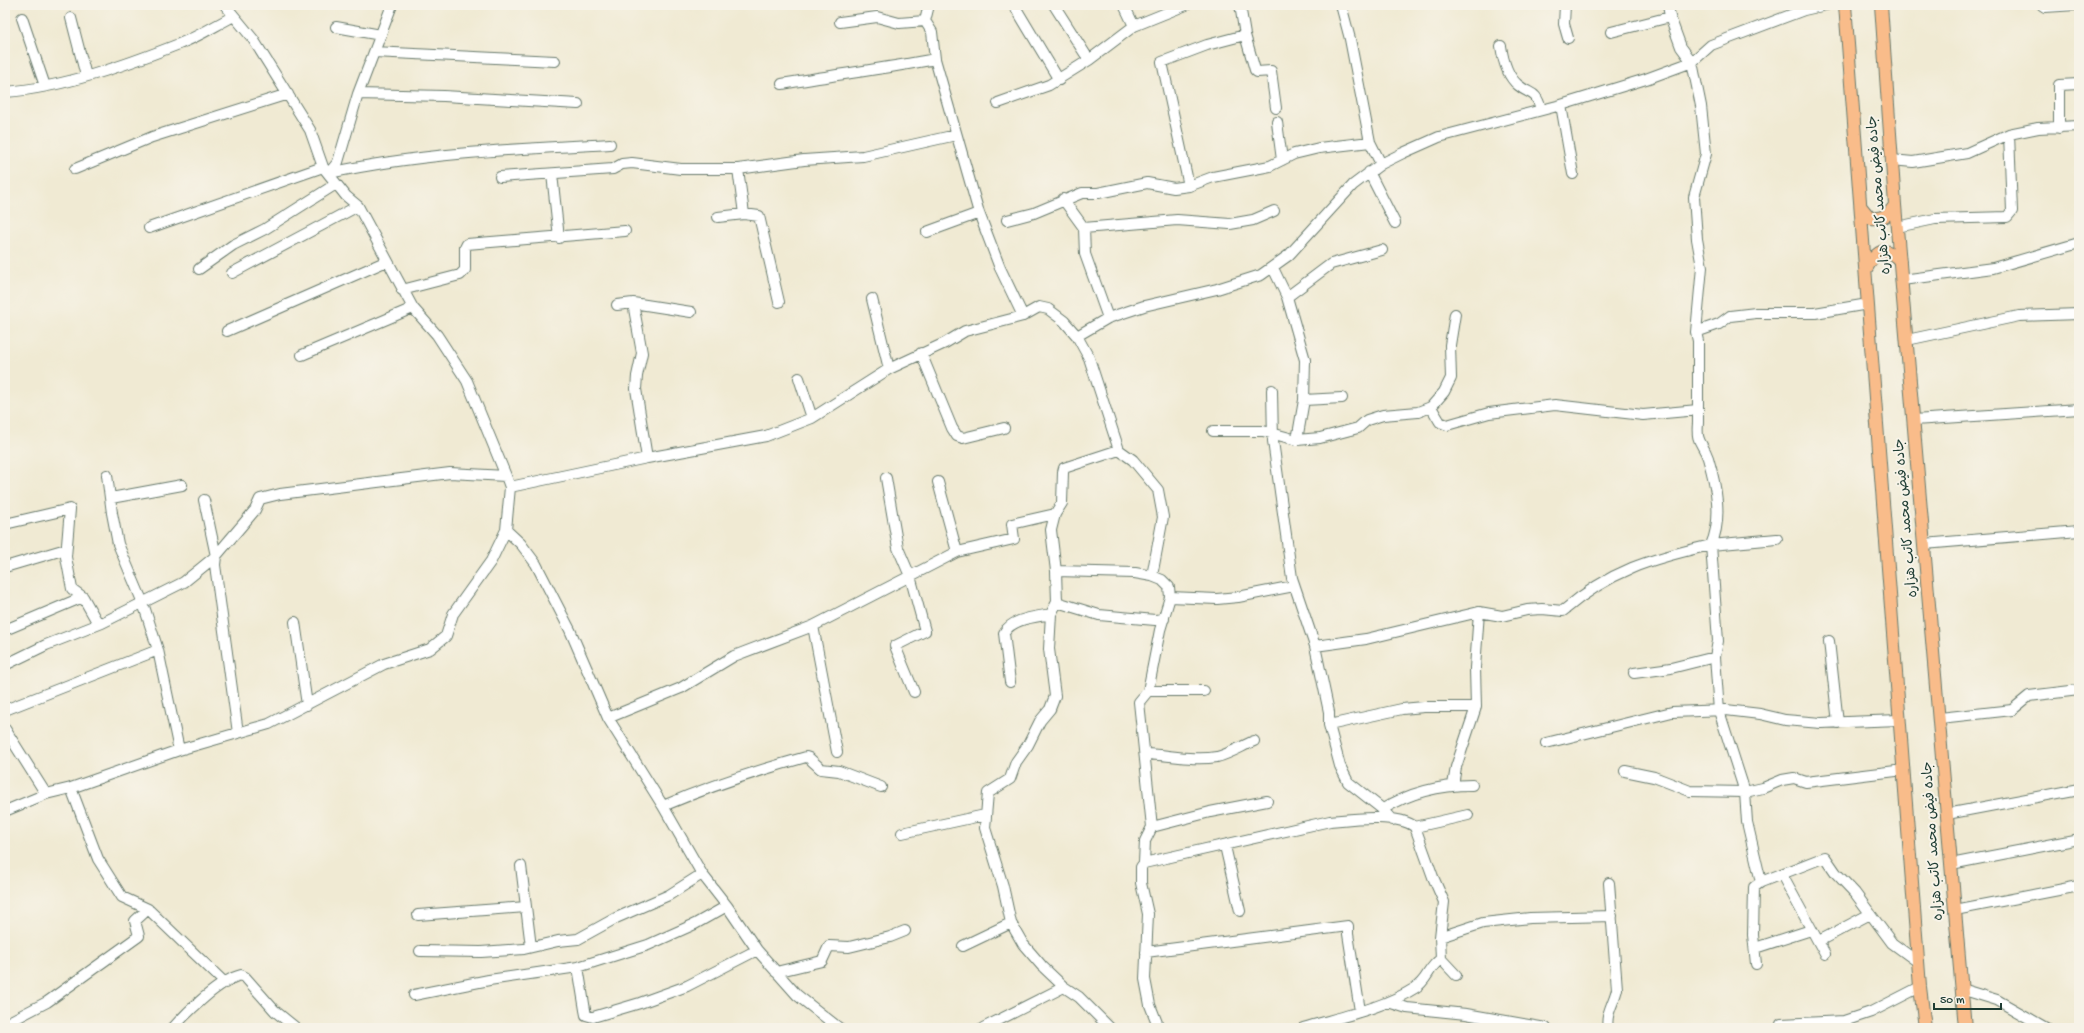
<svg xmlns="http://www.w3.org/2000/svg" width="2084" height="1033" font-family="'Gochi Hand','Playpen Sans Arabic',sans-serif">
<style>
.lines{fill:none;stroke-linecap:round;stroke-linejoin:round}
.minor-casing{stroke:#687a6c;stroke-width:12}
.major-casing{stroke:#687a6c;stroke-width:14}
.minor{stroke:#fff;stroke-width:10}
.major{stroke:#f9bc8a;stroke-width:12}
.labels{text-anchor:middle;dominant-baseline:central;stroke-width:4;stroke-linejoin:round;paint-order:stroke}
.street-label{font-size:14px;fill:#1f3d34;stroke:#f7f3e8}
</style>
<rect width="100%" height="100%" fill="#f7f3e8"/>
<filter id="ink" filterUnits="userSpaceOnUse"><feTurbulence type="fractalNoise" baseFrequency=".025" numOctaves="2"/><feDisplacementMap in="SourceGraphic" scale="8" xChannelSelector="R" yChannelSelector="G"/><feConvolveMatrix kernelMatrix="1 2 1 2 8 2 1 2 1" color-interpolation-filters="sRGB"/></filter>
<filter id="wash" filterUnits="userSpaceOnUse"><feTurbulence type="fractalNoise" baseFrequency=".012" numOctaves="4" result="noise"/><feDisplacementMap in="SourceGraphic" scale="16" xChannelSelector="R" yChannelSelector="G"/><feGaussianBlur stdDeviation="0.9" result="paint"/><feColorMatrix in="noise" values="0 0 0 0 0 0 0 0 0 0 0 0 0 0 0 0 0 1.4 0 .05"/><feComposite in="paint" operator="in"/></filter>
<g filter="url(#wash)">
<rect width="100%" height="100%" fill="#f0ead3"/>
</g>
<g filter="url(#ink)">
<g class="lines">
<g class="minor-casing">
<path id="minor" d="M929,5L925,21L932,32L935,59L979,213L1000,268L1023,316
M1014,5L1059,80
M1054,5L1089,60
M1124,5L1134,26
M1240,5L1245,35L1255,70L1257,72L1271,71L1276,108
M1341,5L1350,39L1370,142L1381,164
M1565,5L1564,24L1568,38
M2042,5L2045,7L2076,5
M22,18L45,86
M71,18L86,76
M840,22L877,17L899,23L925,21
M336,27L381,35
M1611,32L1670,17
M1501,46C1503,60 1507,76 1518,85C1531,96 1535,89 1541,109
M374,52L555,61
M782,84C833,75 884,69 935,59
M5,92C62,88 126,65 179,44C198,37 216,25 234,16
M358,94L444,96L578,104
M998,103L1049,85L1089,60L1134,26L1186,5
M1561,105L1573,174
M1277,122L1282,160
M2059,128V85L2079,84
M1892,160L1913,162L1967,153L2009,134L2038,128L2079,126
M75,169L152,137L288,94
M738,169L744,214
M1369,172L1395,223
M329,173C421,153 516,149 610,144
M329,173L338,162L358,94L392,5
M552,174L559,238
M500,177L613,169L622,164L632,163L681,169H738L804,160L863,156L956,135
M1189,186L1162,62L1207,45L1245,35
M1063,199L1084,228L1085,254L1108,318
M718,217L744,214L759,216L779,302
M1007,220L1034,213L1082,193H1098L1147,183L1174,188L1189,186L1213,177L1270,166L1294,154L1319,148L1370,142
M1897,227L1935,219L2007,217L2012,211L2009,134
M149,228L323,167
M1084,228L1177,220L1230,224L1253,220L1274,211
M927,232L979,213
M1273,268L1287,297L1305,360L1304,400L1297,440
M199,269L233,245L265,229L336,184
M232,273L358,206
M1902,280L1993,268L2079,243
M402,290L460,275L465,270V248L467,244L625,231
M1287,297L1331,264L1382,250
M872,299L889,369
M633,303L642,353L637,376L636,389L647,458
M617,305L633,303L691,312
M227,331L387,261
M1696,332L1719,324L1730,316L1756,313H1815L1868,304
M1077,336L1108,318L1144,306L1217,289L1261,275L1289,255L1353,185L1381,164L1403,153L1439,137L1561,105L1646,79L1692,62L1711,45L1804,10L1826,5
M1907,340L2019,316L2079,314
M921,353L952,428L957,436L963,438L1004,428
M302,355L413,308
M799,378L812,418
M1272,390L1273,441L1292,578L1315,646L1329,712V725L1340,766L1348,782L1381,808L1392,820
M1304,400L1342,398
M1431,407L1440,422L1447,425L1489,413L1555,405L1643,415L1698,410
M1914,420L2079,409
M1213,431H1263L1297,440L1320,438L1358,428L1367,420L1383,415L1418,412L1431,407L1444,392L1451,378L1450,345L1455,314
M107,475L112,513L118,544L143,603L158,650L179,750
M886,478L898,548L910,576L925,631L895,646L914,692
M938,482L957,552
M510,487L647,458L766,436L812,418L889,369L945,343L965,331L1023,316L1039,307L1048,309L1064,321L1077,336L1089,358L1119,450L1133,460L1158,490L1163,517L1152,576
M111,498L182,485
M204,500L216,556L215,565L238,733
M5,524L70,509L66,557L72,589L83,597L96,620L102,623L184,582L216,556L255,510L260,499L280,494L450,473L506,476
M506,530L521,544L536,564L570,630L608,718L663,806L702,874L727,906L757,950L797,995L839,1028
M1924,544L2079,531
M5,567L66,549
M1056,571L1135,573L1152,576L1162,580L1169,587L1170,597L1160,630L1148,691L1139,702L1152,827L1145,841L1144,863L1141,867V883L1148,914L1145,979L1150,1005L1159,1028
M1170,597L1217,599L1238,597L1294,586
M1057,602L1099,615L1155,620L1164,619
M295,622L307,705
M813,626L837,752
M5,630L83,597
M1829,641L1838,723
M1315,646L1366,639L1479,612L1502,616L1527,610L1542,609L1563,611C1611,570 1650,559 1711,545C1723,518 1716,485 1708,458C1702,441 1696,444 1698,423V341L1696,332L1702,267L1697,239L1694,197L1706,154L1701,106L1692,62L1681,47L1670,17L1668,5
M9,663L46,645L102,623
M1634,673L1671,668L1715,657
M1010,682L1004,633C1012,618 1037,617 1051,614
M1148,691H1204
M5,710L158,650
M608,718L681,688L734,656L813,626L957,552L1014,539L1012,524L1055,514
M1940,718L2012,710L2029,696L2079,690
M1329,725L1402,709L1424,707H1476
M5,729L46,794
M1546,743L1672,712L1726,710L1760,714L1785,720L1821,723L1899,720
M1146,754C1170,755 1193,761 1217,757C1229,754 1242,746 1254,741
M1625,771L1654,777L1690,791L1745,792L1763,788L1782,780L1794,778L1806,782L1904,770
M1453,785L1456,767L1476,707L1475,668L1479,612
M71,788L98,859L122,897L148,909L225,983
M663,806C710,786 756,771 806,757L809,758L821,769L839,771L881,787
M1383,809C1409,793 1441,785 1472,785
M5,811L46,794L71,788L179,750L269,724L384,664L430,649L446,636L453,614L491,561L506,530L510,487L506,476L467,381L437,335L413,308L358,206L346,196L323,167L310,130L253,39L225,5
M1947,814L2079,789
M1152,827L1210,812L1267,801
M1415,827L1468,815
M902,833L985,815
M1225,846L1240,911
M1144,863L1330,821C1351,819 1398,813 1415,827L1433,877L1444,902L1440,937L1441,959C1428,967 1428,980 1415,988C1382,1009 1340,1017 1303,1028
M1951,864L2079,839
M521,866L531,947
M1782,875L1825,954
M1761,882L1747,822L1745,792L1719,711L1715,657L1718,641L1711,545L1777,539
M1955,910L2079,886
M418,915L526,907
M1440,937L1483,923L1530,918L1612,916
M1819,941L1870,914
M963,946L1011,923
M1755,948L1811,930
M420,951L481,952L524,949L558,941L578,939L616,918L669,895L702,874
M1146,952L1348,926V934L1360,1011
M1441,959L1456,975
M1756,964L1753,935L1754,887L1761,882L1825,857L1836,873L1855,893L1892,943L1918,962
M578,967L585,1010L586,1015L593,1017L640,1003L687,986L757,950
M776,972L822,961L829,946L849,947L890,937L905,931
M1961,989L1997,1000L2046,1028
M414,995L489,980L578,967L648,945L695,924L727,906
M1388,1002L1407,1008L1466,1014L1546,1028
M5,1024L47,1002L139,936L135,921L148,909
M1781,1024L1844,1021L1871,1012L1920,987
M173,1028C187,1012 220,980 241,975L245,977L275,1011L296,1028
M983,1028L1064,987
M1110,1028L1079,997L1064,987L1042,966L1023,944L1011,923L1003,886L985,828L988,793L1010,779L1016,762L1028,745L1040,721L1050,709L1055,696L1049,649L1051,614L1057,602L1056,571L1051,530L1055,514L1062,503L1063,472L1064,468L1119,450
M1608,1028C1605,1014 1614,1003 1617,989L1609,883"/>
</g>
<g class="major-casing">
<path id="major" d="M1845,5L1920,987L1925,1028
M1881,5L1895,205L1965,1028
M1861,207L1870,218C1883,219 1888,216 1895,205
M1866,269C1876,251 1885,244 1900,261"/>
</g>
<use href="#minor" class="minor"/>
<use href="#major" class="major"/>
</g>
</g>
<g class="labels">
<g class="street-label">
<text transform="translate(1880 195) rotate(-95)">جاده فیض محمد کاتب هزاره</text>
<text transform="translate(1907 518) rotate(-95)">جاده فیض محمد کاتب هزاره</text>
<text transform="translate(1934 841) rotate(-94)">جاده فیض محمد کاتب هزاره</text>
</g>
</g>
<rect width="2084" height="1033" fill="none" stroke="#f7f3e8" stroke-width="20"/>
<path d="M1934 1003v6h67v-6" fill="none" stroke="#1f3d34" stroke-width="2"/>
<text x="1940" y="1003" font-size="12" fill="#1f3d34" stroke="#f7f3e8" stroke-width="3" paint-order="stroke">50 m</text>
</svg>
